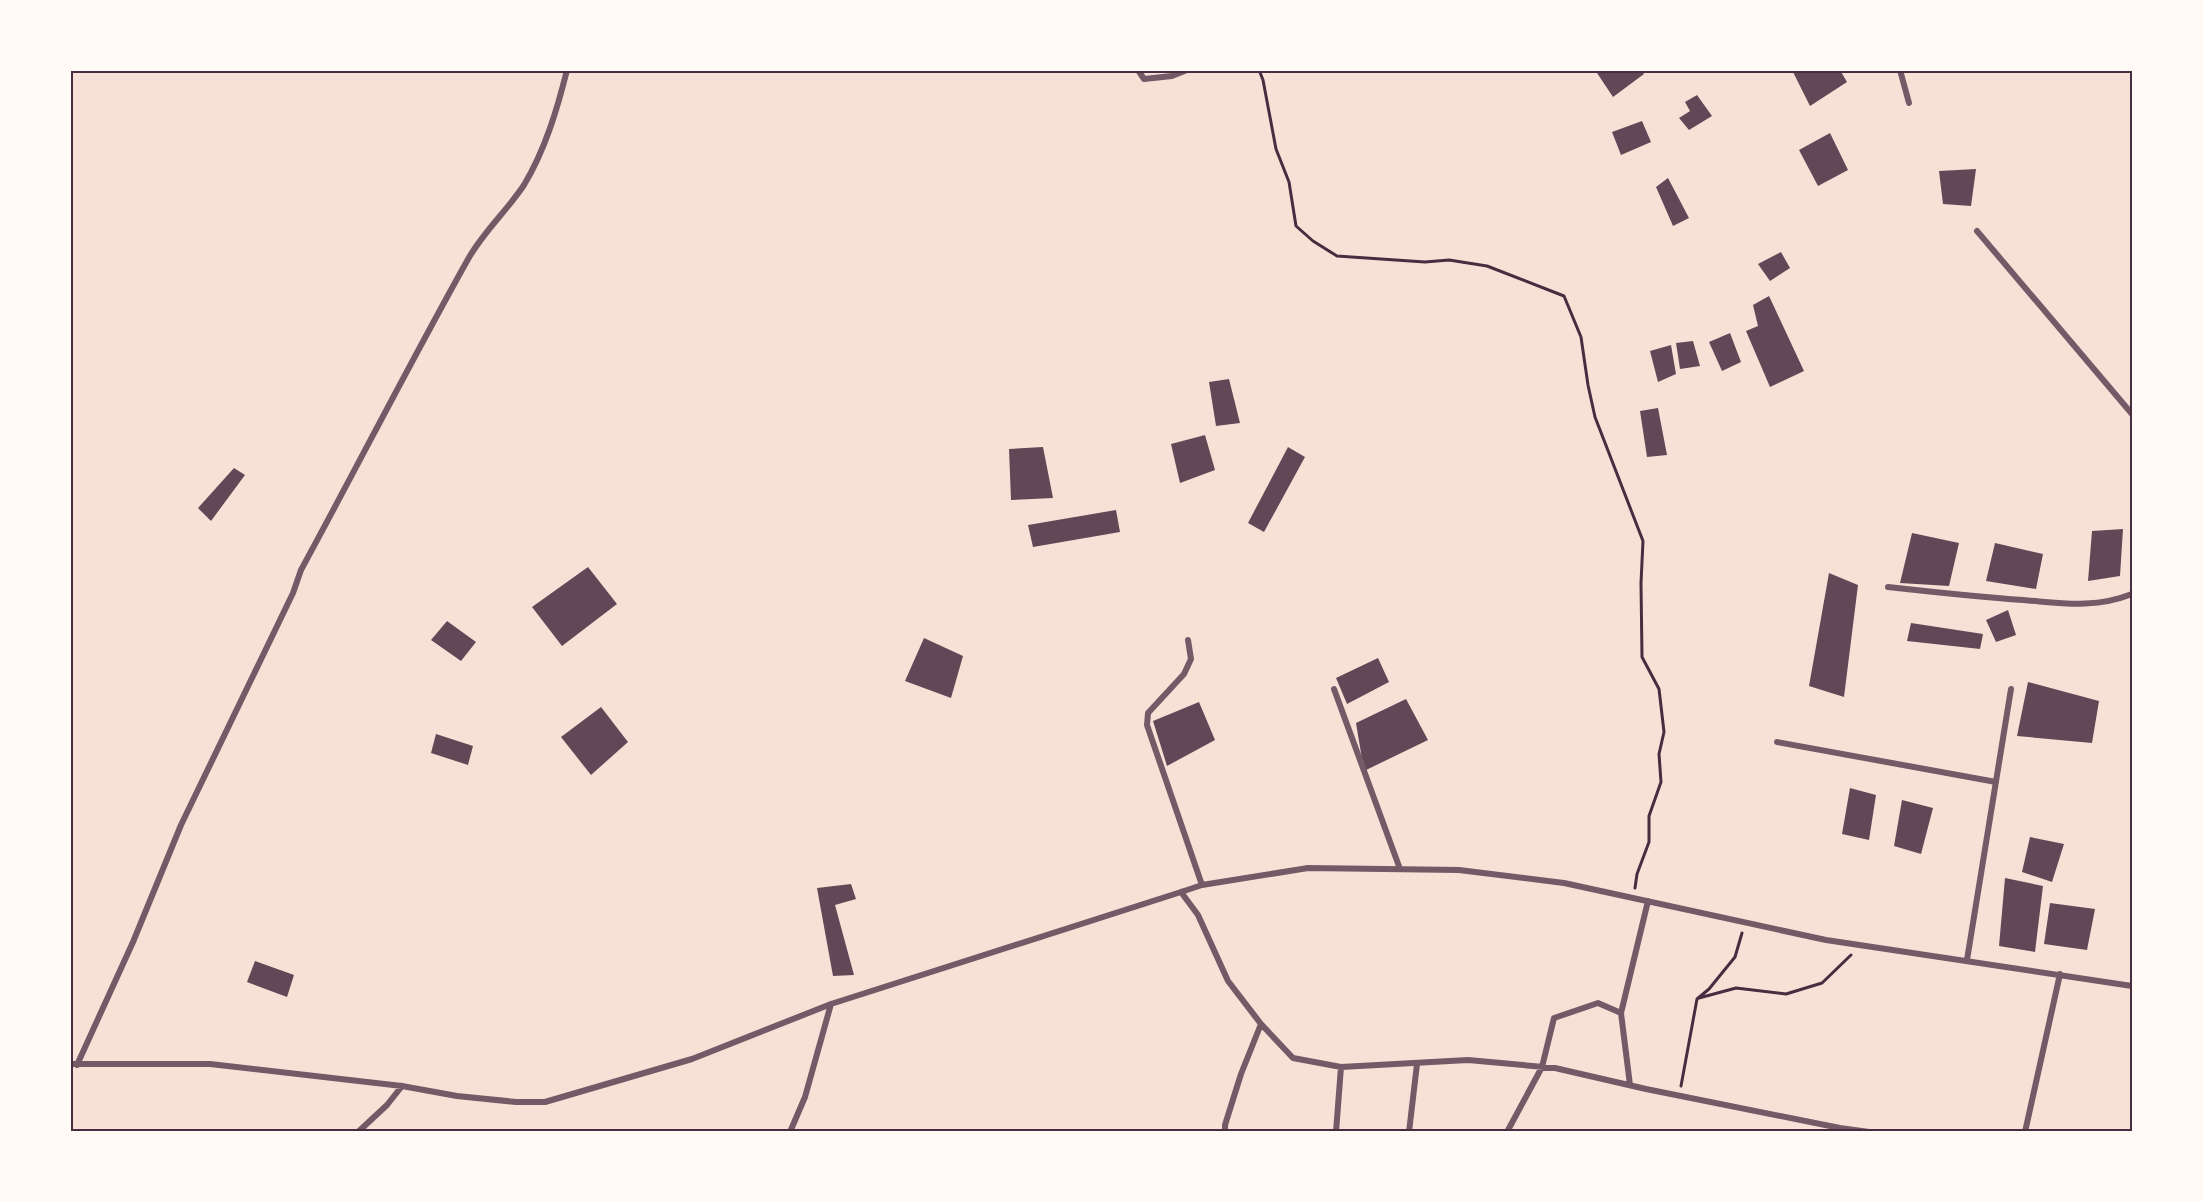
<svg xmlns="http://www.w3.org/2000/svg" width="2203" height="1202" font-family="'Libre Baskerville',serif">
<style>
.building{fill:#644757}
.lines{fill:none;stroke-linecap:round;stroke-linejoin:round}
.path{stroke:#4a2c40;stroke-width:3}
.minor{stroke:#755966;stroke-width:6}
.neatline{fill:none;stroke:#4a2c40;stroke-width:2}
</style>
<rect width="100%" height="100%" fill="#f7e1d7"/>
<path class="building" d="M1595,70H1642L1644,74L1613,97Z
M1792,70H1840L1847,82L1810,106Z
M1697,95L1712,116L1689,130L1679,118L1690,111L1685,102Z
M1642,121L1651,142L1621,155L1612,132Z
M1830,133L1848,170L1818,186L1799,150Z
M1976,169L1971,206L1943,204L1939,171Z
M1668,178L1689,218L1673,226L1656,187Z
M1781,252L1790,268L1770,281L1758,264Z
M1769,296L1804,371L1770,387L1746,331L1758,326L1753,305Z
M1730,333L1741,362L1722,371L1709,342Z
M1693,341L1700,366L1680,369L1676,343Z
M1671,345L1676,374L1658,382L1650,351Z
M1229,379L1240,423L1216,426L1209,382Z
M1658,408L1667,455L1647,457L1640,411Z
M1205,435L1215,470L1180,483L1171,444Z
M1043,447L1053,498L1011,500L1009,449Z
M1288,447L1305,457L1264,532L1248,523Z
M234,468L245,475L211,521L198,508Z
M1116,510L1120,532L1033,547L1028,525Z
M2123,529L2120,576L2088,581L2092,531Z
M1912,533L1959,543L1949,586L1900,583Z
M1995,543L2043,554L2036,589L1986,581Z
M588,567L617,604L562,646L532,607Z
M1829,573L1858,585L1844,697L1809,686Z
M2008,610L2016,635L1996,642L1986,620Z
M447,621L476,642L461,661L431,640Z
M1911,623L1983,634L1980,649L1907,641Z
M924,638L963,656L951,698L905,681Z
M1378,658L1389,682L1347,704L1336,678Z
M2028,682L2099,701L2092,743L2017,736Z
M1406,699L1428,740L1364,771L1356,723Z
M1199,702L1215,740L1167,766L1153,721Z
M601,707L628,742L591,775L561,737Z
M436,734L473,746L468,765L431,753Z
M1850,788L1876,795L1869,840L1842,834Z
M1902,800L1933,808L1921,854L1894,846Z
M2030,837L2064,844L2052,882L2022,872Z
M2005,878L2043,886L2035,952L1999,946Z
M851,884L856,899L835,905L854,975L833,976L817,888Z
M2050,903L2095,909L2087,950L2044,944Z
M255,961L294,975L287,997L247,982Z"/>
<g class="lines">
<path class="path" d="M1259,70L1263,80L1276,149L1289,182L1296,226L1313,241L1337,256L1425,262L1449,260L1487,266L1564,296L1581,337L1588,385L1595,417L1643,541L1641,583L1642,657L1659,689L1664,732L1659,754L1661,782L1649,816V842L1637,874L1635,888
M1699,998L1736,988L1786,994L1822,983L1851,955
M1681,1086L1697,999L1709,989L1735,957L1742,933"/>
<path class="minor" d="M1138,70L1144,79L1172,76L1187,70
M1900,70L1909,103
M1977,231L2132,414
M1888,587C1933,592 1978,597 2023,600C2062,603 2094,609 2132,594
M1188,640L1191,659L1184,674L1148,713L1147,725L1202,885
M1334,689L1400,869
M1777,742L1996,782
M1181,892L1198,915L1228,981L1261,1024L1293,1058L1341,1067L1468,1060L1555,1068L1646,1089L1840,1128L1869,1132
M1967,960L2011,689
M70,1064H210L402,1086L457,1096L516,1102H545L692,1059L831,1004L1181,892L1202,885L1308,868L1459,870L1564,883L1826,940L2132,986
M77,1065L133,942L181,825L293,593L301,570C357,467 410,363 467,261C482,233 506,212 524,185C545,150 557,110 567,70
M1630,1085L1621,1013L1648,901
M358,1132L387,1105L402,1086
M790,1132L805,1097L831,1004
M1225,1132V1125L1241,1074L1261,1024
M1336,1132L1341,1067
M1409,1132L1417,1064
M1507,1132L1542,1067L1554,1018L1598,1003L1621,1013
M2025,1132L2060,974"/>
</g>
<rect width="2203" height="1202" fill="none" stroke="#fffaf5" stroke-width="144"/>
<rect x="72" y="72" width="2059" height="1058" class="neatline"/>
</svg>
